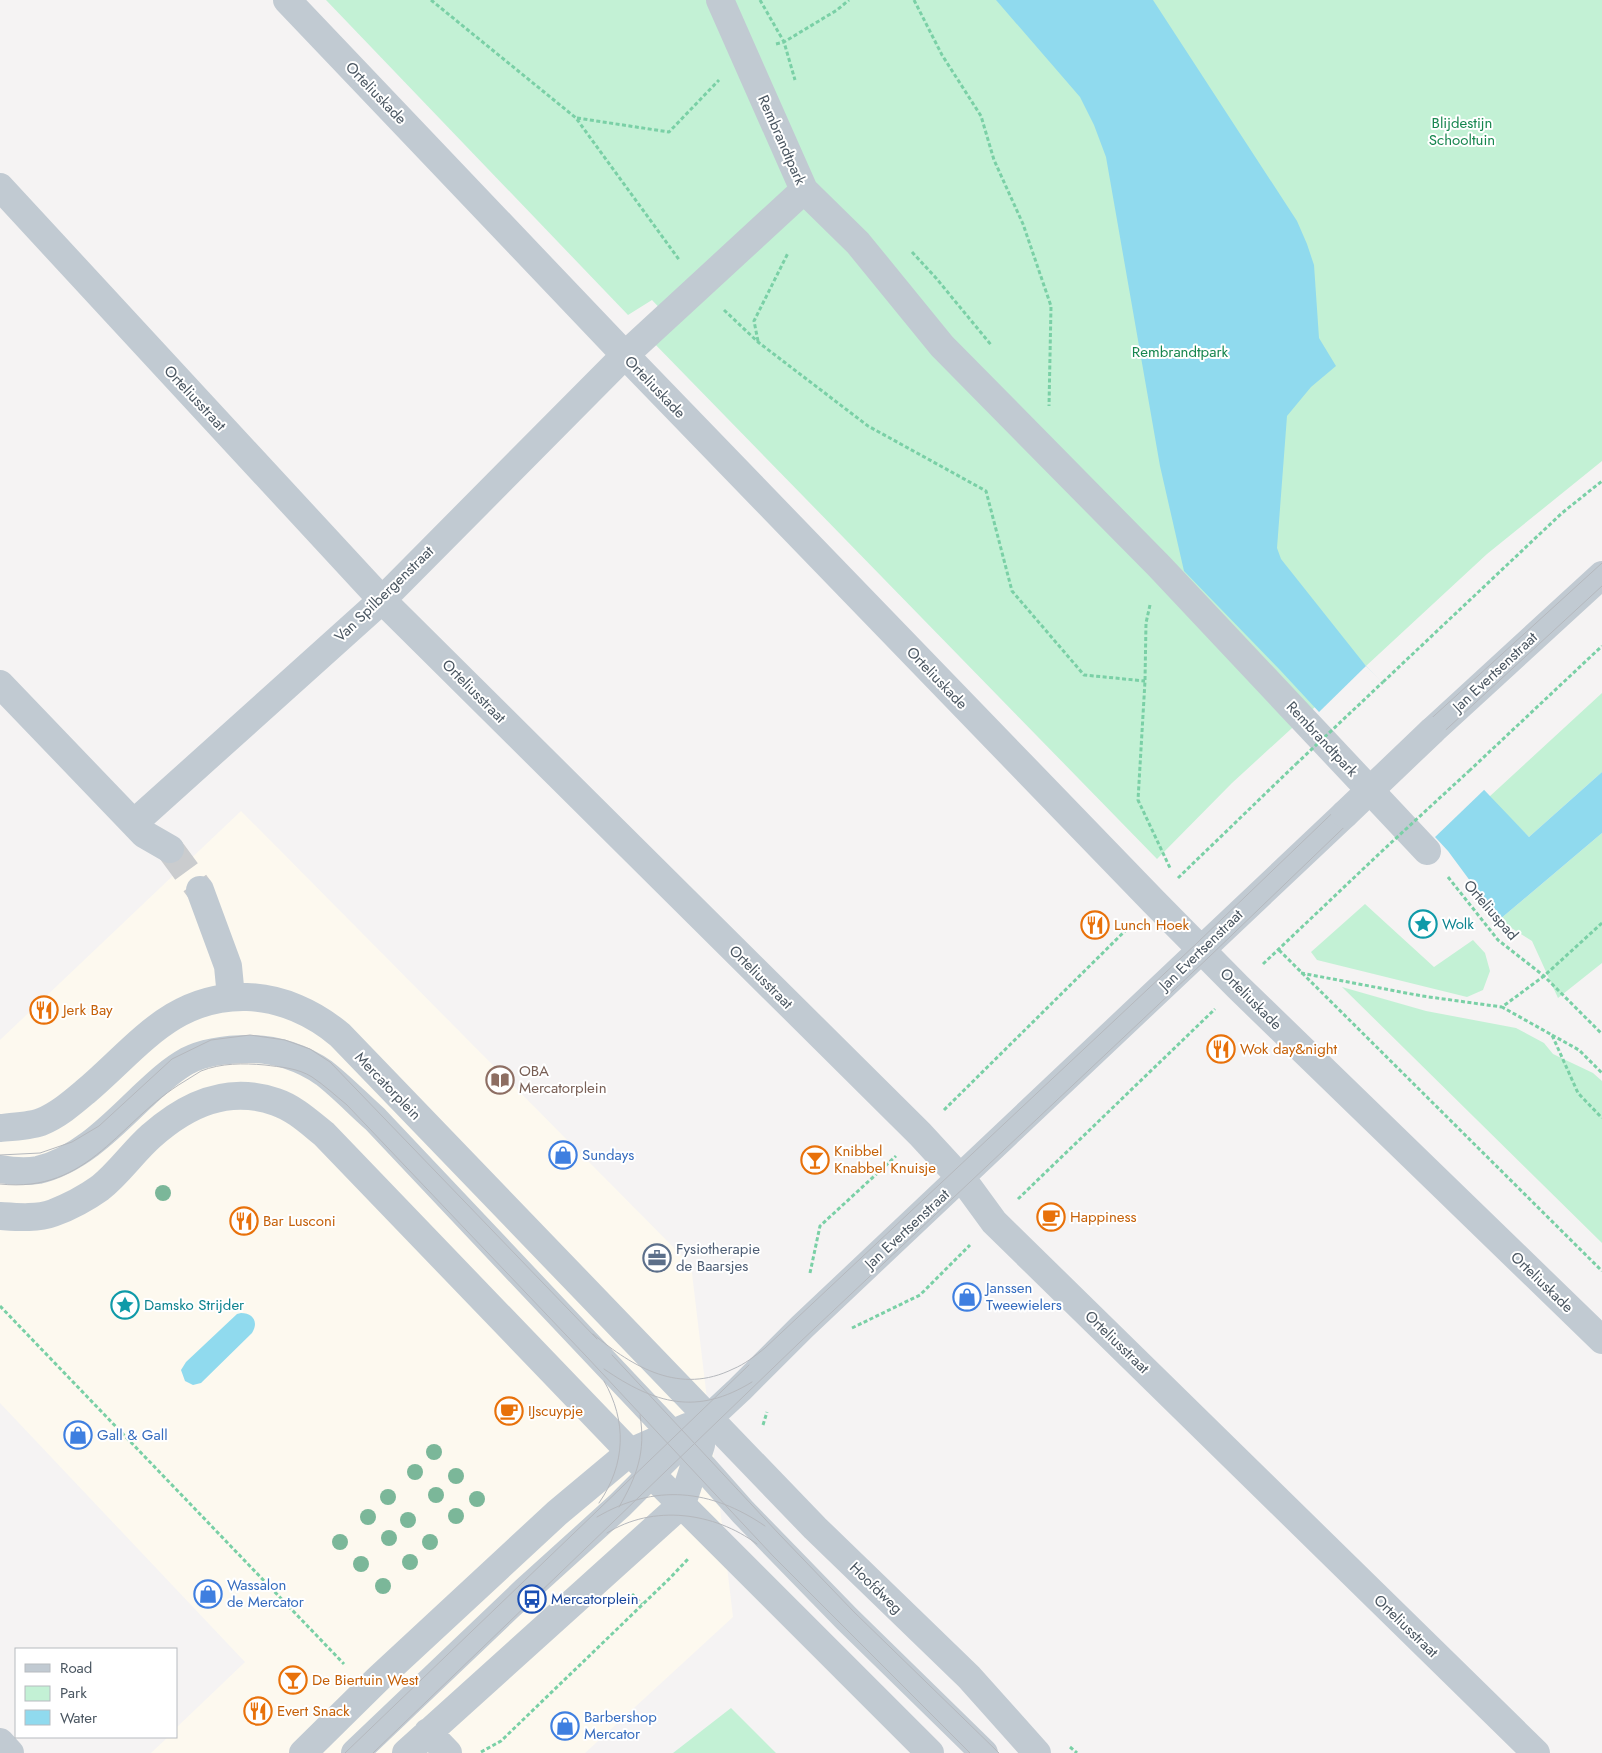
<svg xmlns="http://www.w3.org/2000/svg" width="1602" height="1753" font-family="Jost,sans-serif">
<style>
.commercial{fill:#fdf9ef}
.green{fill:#c3f1d5}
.water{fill:#90daee}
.pier{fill:#f5f3f3}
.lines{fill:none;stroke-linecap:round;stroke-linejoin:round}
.minor-tunnel{stroke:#caccce;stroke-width:28;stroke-dasharray:28 14;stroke-linecap:butt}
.path{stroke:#7ad0a6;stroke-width:3;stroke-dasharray:4 2.5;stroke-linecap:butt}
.minor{stroke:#c1cad2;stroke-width:28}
.tram{stroke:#b5b8bd;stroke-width:1}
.path-bridge{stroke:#7ad0a6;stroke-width:3;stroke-dasharray:4 2.5;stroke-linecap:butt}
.minor-bridge{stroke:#c1cad2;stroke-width:28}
.tree{fill:#7bb799}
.labels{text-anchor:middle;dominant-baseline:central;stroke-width:4;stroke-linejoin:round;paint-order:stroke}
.street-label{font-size:15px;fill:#4a5661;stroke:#fff}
.park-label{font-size:15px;fill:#17864f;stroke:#fff}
.culture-label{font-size:15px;fill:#0d838f;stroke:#fff;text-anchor:start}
.food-label{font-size:15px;fill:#c56008;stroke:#fff;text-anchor:start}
.education-label{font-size:15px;fill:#785e54;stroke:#fff;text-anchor:start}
.shop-label{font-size:15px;fill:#366cbe;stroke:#fff;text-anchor:start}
.service-label{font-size:15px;fill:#4e5e75;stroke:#fff;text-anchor:start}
.transit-label{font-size:15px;fill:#164399;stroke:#fff;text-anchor:start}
</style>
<rect width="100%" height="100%" fill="#f5f3f3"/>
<path class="commercial" d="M241,811L691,1265L733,1617L585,1753H151L168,1737H176V1728L245,1662L0,1403V1040Z"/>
<path class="green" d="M326,0H1602V461L1487,554L1366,666L1363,663L1232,783L1157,859L649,338L670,319L652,300L628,315Z
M1602,693V772L1529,837L1489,797Z
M1602,833V963L1558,998L1532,941L1499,920Z
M1365,904L1434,967L1473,940L1485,953L1490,971L1483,990L1467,997L1317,960L1311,952Z
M1342,987L1426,1011L1516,1028L1544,1043L1553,1054L1593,1073L1602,1081V1243Z
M731,1708L776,1753H673Z"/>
<path class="water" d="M996,0H1153L1297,221L1307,244L1314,265L1319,338L1336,366L1311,387L1287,416L1277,548L1281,559L1366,666L1529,837L1602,772V833L1499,920L1448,851L1280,670L1184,571L1160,466L1106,157L1094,125L1080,97Z
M241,1313C253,1313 259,1322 252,1333L201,1383L193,1385L185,1381L181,1370L186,1362L237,1314Z"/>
<path class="pier" d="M1366,666L1410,709L1485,789L1433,839L1317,714Z"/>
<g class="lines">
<path class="minor-tunnel" d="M170,849L200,890"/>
<path class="path" d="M431,0L576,118L680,261
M760,0L784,42L795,80
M914,0L942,55L981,116L994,160L1023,224L1051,306L1049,406
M776,44L784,42L837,10L849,0
M577,118L669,132L719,80
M912,252L936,278L992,346
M724,310L758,342L868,426L986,491L1012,591L1084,675L1145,681
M758,341L754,321L788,253
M1150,605L1146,623L1145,681L1138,800L1170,868
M1383,682L1562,513L1602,481
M1469,771L1602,646
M1448,877L1498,940L1544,976L1602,1034
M1178,878L1296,764
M1602,923L1544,976L1502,1007L1552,1035L1578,1093L1602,1118
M1279,950L1602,1271
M1263,964L1381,852
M1301,973L1422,996L1502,1007
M1552,1035L1579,1050L1602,1073
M944,1110L1131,925
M1018,1199L1215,1009
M810,1273L820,1226L896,1156
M0,1306L344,1664
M852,1328L920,1295L970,1245
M763,1425L767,1412
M632,1594L642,1604
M1070,1747L1077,1753
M481,1752L501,1741L670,1578L688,1559"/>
<path class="minor" d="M287,0L625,355L1154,902L1238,987L1602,1340
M720,0L804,190L858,243L942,346L1159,566L1427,851
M0,187L382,600L920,1134L967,1185L994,1222L1536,1753
M0,684L144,834L170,849
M1432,731L1602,575
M134,823L382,600L625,355L804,190
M200,890L228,966L231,997
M0,1128C12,1127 30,1126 41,1122C58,1115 72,1103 85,1092C137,1048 172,995 247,997C281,998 314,1013 340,1035L815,1528L969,1677L1037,1753
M0,1169C12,1171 26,1172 38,1170C78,1161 111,1127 140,1099C154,1086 169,1071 187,1061C206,1051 228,1049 250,1049C276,1049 303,1058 324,1073C342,1087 358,1104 375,1119L696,1459L743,1512L847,1619L984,1753
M0,1216C16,1217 37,1219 53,1213C69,1207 86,1198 100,1188C119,1173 133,1152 151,1136C187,1104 228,1085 276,1102C294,1108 309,1122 324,1134L651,1474L930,1753
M428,1732L448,1753
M0,1742L10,1753
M303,1753L378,1679L557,1513L630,1452L687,1427
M355,1753L525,1591L620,1505L681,1444L740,1389L802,1327L1345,814
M406,1753L682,1504L701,1445"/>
<path class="tram" d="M0,1155L40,1153L72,1142L99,1126L172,1059L211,1040L250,1035L285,1040L310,1049L330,1062L597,1339
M0,1184C90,1194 119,1120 185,1081C190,1078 196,1074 201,1071C221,1063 243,1063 265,1065C280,1067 298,1068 312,1077C324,1085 336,1096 347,1105L586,1356L773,1556L970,1753
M593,1334C634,1368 680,1395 733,1369C745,1364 755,1356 765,1348L1196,944L1424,725L1602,563
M612,1355L779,1534L854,1612L999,1753
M604,1369C655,1404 697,1416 752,1382
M599,1503C626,1464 627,1421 604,1381
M619,1507C637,1476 646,1452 640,1415
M597,1517C655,1483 711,1489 765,1526
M607,1533C653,1504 714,1512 757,1544
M345,1753L749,1365
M373,1753L799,1343L1209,957L1437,738L1602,586"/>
<path class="path-bridge" d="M1296,764L1383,682
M1381,852L1469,771"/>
<path class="minor-bridge" d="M1345,814L1432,731"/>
</g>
<g class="tree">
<circle cx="163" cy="1193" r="8"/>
<circle cx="434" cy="1452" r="8"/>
<circle cx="415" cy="1472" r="8"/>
<circle cx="456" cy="1476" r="8"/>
<circle cx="436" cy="1495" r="8"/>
<circle cx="388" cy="1497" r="8"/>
<circle cx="477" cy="1499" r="8"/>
<circle cx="456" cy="1516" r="8"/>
<circle cx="368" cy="1517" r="8"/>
<circle cx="408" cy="1520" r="8"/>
<circle cx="389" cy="1538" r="8"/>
<circle cx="340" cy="1542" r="8"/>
<circle cx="430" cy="1542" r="8"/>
<circle cx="410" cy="1562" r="8"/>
<circle cx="361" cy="1564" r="8"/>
<circle cx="383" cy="1586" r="8"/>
</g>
<defs>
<g id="sight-ring" transform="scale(1.4375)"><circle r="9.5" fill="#fff" stroke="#0f9aa8" stroke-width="1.5"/><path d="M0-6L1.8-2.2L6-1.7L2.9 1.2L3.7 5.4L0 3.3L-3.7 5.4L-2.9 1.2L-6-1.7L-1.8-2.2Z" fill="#0f9aa8"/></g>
<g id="restaurant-ring" transform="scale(1.4375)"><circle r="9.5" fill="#fff" stroke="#e8710a" stroke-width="1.5"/><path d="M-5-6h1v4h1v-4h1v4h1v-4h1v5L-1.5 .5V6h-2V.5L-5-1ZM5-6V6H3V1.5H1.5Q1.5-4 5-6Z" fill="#e8710a"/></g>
<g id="library-ring" transform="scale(1.4375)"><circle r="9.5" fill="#fff" stroke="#8d6e63" stroke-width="1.5"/><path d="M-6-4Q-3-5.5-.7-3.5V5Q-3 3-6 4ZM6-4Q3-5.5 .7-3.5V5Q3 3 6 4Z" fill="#8d6e63"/></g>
<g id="shop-ring" transform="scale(1.4375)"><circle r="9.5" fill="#fff" stroke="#3f7fe0" stroke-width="1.5"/><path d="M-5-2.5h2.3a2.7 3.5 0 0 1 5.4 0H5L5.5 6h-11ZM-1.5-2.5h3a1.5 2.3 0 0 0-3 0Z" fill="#3f7fe0"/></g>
<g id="bar-ring" transform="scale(1.4375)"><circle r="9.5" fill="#fff" stroke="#e8710a" stroke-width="1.5"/><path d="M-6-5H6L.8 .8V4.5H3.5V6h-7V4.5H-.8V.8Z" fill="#e8710a"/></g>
<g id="cafe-ring" transform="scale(1.4375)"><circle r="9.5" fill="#fff" stroke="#e8710a" stroke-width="1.5"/><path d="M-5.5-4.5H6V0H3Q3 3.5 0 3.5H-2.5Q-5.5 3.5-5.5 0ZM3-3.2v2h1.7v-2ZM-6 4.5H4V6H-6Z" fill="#e8710a"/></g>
<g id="office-ring" transform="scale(1.4375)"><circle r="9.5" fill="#fff" stroke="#5c6f8a" stroke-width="1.5"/><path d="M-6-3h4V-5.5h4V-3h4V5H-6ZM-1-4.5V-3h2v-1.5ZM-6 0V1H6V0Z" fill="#5c6f8a"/></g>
<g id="bus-ring" transform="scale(1.4375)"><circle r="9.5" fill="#fff" stroke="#1a4fb4" stroke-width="1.5"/><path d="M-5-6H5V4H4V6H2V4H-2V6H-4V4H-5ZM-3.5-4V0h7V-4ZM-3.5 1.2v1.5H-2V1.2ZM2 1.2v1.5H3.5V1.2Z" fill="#1a4fb4"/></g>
</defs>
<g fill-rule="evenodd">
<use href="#sight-ring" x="1423" y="924"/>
<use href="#restaurant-ring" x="1095" y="925"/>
<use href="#restaurant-ring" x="44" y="1010"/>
<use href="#restaurant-ring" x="1221" y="1049"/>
<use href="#library-ring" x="500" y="1080"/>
<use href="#shop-ring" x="563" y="1155"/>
<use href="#bar-ring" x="815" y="1160"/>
<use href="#cafe-ring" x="1051" y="1217"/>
<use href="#restaurant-ring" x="244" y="1221"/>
<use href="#office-ring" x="657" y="1258"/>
<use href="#shop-ring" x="967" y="1297"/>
<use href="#sight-ring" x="125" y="1305"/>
<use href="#cafe-ring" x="509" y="1411"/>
<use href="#shop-ring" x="78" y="1435"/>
<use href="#shop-ring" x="208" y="1594"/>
<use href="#bus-ring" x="532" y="1599"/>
<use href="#bar-ring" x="293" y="1680"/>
<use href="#restaurant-ring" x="258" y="1711"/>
<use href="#shop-ring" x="565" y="1726"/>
</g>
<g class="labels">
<g class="street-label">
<text transform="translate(376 93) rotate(46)">Orteliuskade</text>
<text transform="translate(782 140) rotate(66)">Rembrandtpark</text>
<text transform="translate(655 387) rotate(46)">Orteliuskade</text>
<text transform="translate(195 398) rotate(47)">Orteliusstraat</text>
<text transform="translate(384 594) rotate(-44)">Van Spilbergenstraat</text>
<text transform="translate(1495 672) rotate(-43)">Jan Evertsenstraat</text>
<text transform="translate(937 678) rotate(46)">Orteliuskade</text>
<text transform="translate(474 691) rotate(45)">Orteliusstraat</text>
<text transform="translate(1322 739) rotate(47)">Rembrandtpark</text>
<text transform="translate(1491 910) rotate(49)">Orteliuspad</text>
<text transform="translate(1201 950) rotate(-44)">Jan Evertsenstraat</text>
<text transform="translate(761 977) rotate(45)">Orteliusstraat</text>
<text transform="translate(1251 999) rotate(45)">Orteliuskade</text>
<text transform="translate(388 1086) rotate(46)">Mercatorplein</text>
<text transform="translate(907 1229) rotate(-43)">Jan Evertsenstraat</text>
<text transform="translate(1542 1282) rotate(44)">Orteliuskade</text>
<text transform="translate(1117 1342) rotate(44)">Orteliusstraat</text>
<text transform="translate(876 1588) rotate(44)">Hoofdweg</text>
<text transform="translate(1406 1626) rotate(44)">Orteliusstraat</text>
</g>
<g class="park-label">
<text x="1462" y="123">Blijdestijn<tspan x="1462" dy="17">Schooltuin</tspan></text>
<text x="1180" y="352">Rembrandtpark</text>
</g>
<g class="culture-label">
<text x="1442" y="924">Wolk</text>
<text x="144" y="1305">Damsko Strijder</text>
</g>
<g class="food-label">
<text x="1114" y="925">Lunch Hoek</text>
<text x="63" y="1010">Jerk Bay</text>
<text x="1240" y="1049">Wok day&amp;night</text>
<text x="834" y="1151">Knibbel<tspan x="834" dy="17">Knabbel Knuisje</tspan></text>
<text x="1070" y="1217">Happiness</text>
<text x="263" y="1221">Bar Lusconi</text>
<text x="528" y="1411">IJscuypje</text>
<text x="312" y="1680">De Biertuin West</text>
<text x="277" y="1711">Evert Snack</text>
</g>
<g class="education-label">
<text x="519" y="1071">OBA<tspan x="519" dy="17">Mercatorplein</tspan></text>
</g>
<g class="shop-label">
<text x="582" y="1155">Sundays</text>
<text x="986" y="1288">Janssen<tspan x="986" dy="17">Tweewielers</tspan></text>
<text x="97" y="1435">Gall &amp; Gall</text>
<text x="227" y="1585">Wassalon<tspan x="227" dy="17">de Mercator</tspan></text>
<text x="584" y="1717">Barbershop<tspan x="584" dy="17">Mercator</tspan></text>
</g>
<g class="service-label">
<text x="676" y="1249">Fysiotherapie<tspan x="676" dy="17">de Baarsjes</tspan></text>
</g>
<g class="transit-label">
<text x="551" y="1599">Mercatorplein</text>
</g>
</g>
<rect x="15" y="1648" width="162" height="90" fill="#ffffff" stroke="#b7bbc0"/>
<rect x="25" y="1664" width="25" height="8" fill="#c1cad2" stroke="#b7bbc0"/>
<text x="60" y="1673" font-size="15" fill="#4a5661">Road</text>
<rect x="25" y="1686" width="25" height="15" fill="#c3f1d5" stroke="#b7bbc0"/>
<text x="60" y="1698" font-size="15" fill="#4a5661">Park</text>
<rect x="25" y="1710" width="25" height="15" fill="#90daee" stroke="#b7bbc0"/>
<text x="60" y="1723" font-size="15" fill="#4a5661">Water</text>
</svg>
